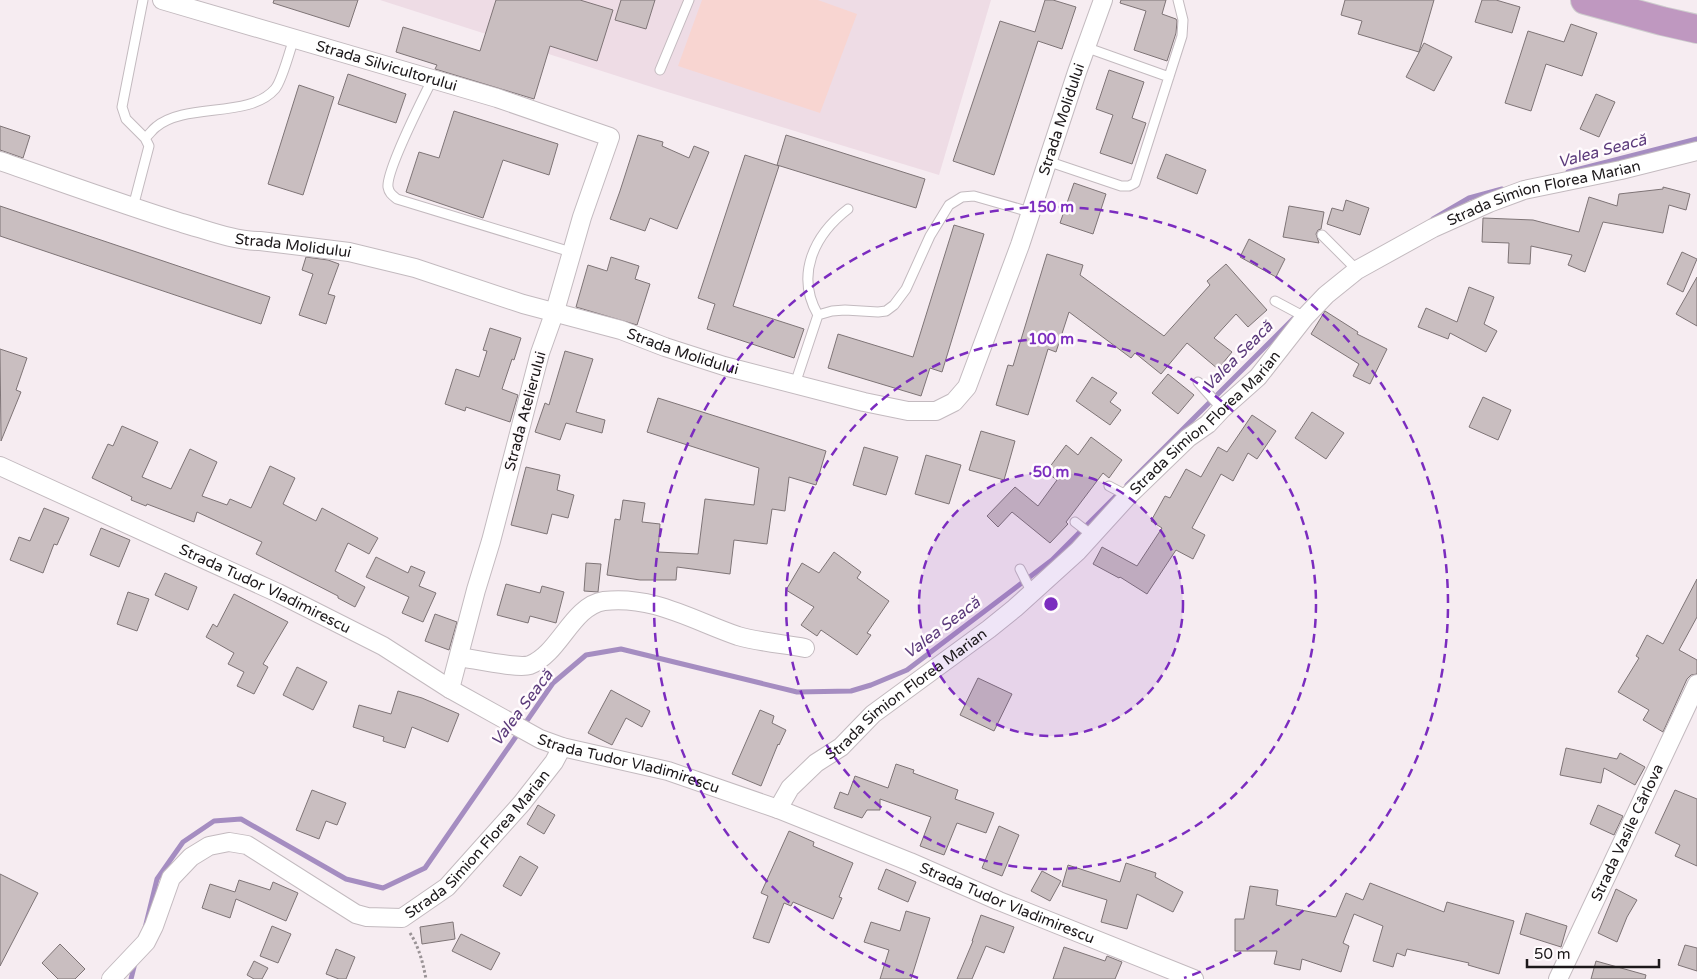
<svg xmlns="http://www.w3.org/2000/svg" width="1697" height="979" font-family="'Varela Round',sans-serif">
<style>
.built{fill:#eedce5}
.green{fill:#f8d5d1}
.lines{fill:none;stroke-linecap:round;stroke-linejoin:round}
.stream{stroke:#a58dc1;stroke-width:5}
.building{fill:#c9bec0;stroke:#7e7476}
.service-casing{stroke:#c3babf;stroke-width:11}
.minor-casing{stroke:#c3babf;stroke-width:20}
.trunk-casing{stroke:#cdcccd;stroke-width:30}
.path{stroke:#9a9396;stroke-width:3;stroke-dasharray:2.5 2.5;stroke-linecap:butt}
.service{stroke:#fff;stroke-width:9}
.minor{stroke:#fff;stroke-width:18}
.trunk{stroke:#bf98c0;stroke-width:28}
.ring{fill:none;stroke:#7b2cbf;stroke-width:2.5;stroke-dasharray:9 6}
.labels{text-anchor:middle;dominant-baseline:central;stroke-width:5;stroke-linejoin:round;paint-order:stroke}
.street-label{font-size:15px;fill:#1c181a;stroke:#fffbfd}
.water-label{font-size:16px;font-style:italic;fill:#5b3a7b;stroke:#fffbfd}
.centre{fill:#7b2cbf;stroke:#fffbfd;stroke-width:2.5}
.ring-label{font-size:15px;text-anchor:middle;font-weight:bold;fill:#7b2cbf;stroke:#fffbfd;stroke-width:5;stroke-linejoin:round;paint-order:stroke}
</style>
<rect width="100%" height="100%" fill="#f6ecf1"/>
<path class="built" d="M380,0H991L939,175L661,90Z"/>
<path class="green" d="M702,0H818L857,14L820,113L678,66Z"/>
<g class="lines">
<path class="stream" d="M1568,172L1697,139
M1433,219L1469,198L1502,189
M1127,485L1294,318
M145,928L157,879L183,842L214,821L241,819L346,879L383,888L425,868L553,683L586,655L621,649L797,692L851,691L871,685L907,670L1052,560L1121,491
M131,979L135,963"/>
</g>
<path class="building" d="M274,0H358L349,27L273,3Z
M496,0H580L613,10L597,61L550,46L534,99L435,69L437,65L396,52L403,27L480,51Z
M621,0H655L646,29L615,20Z
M1045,0H1053L1076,7L1062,49L1038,41L994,175L953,161L1000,21L1035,32Z
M1121,0H1166L1162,14L1176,19L1177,21L1176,33L1167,61L1134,50L1146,11L1120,3Z
M1345,0H1434L1419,52L1358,34L1362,21L1341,15Z
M1482,0H1496L1520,7L1512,33L1475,22Z
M1571,24L1597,33L1582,76L1546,64L1531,111L1505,103L1528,31L1564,42Z
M1424,43L1452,57L1434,91L1406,77Z
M1109,70L1144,82L1132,118L1146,123L1132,164L1100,153L1113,115L1096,109Z
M348,74L406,94L396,123L338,104Z
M299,85L334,97L303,195L268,184Z
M1596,94L1615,102L1599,137L1580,129Z
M454,111L558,144L549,175L503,160L483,218L406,192L419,152L439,158Z
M0,126L30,136L23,158L0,150Z
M638,135L663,142L662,146L689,158L694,146L709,152L677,229L650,218L645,231L610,219L620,191Z
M786,135L925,179L916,208L777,165Z
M1166,154L1206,170L1197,194L1157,178Z
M745,155L779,166L733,306L804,329L794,358L707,329L715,304L698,298Z
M1074,183L1106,194L1093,234L1060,223Z
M1663,187L1690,194L1686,210L1669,205L1663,233L1603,222L1585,272L1568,265L1572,255L1531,246L1530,264L1508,263L1509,243L1482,242L1483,218L1533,220L1579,232L1589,197L1617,206L1619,194L1663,189Z
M1346,200L1369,208L1360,235L1327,224L1332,208L1343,211Z
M0,206L270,297L261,324L0,236Z
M1289,206L1324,212L1321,229L1318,230L1316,234L1319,243L1283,237Z
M954,225L984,234L942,372L930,368L921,396L828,368L838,334L913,357Z
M1249,239L1285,259L1276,277L1240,257Z
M1682,252L1697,259L1683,292L1667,284Z
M1047,254L1083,265L1080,275L1164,336L1210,285L1207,281L1226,264L1267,310L1248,327L1236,314L1214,338L1232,352L1218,369L1187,343L1161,374L1135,353L1131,358L1069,312L1056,352L1048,349L1028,415L996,405L1008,365L1013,366Z
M306,257L328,260L339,264L328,294L335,296L326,324L299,315L313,274L302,270Z
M611,257L639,266L635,279L650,284L637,325L576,307L588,265L607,271Z
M1697,277V326L1676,314Z
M1469,287L1494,297L1484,324L1497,331L1486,352L1450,333L1448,339L1418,327L1426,308L1457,322Z
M1325,311L1358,332L1357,334L1387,349L1370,384L1353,376L1359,364L1311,334Z
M490,328L521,338L514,360L512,359L502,389L518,395L510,422L466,407L465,411L445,404L456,369L479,377L487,351L483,350Z
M0,349L27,358L16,390L21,392L1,441Z
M565,351L593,359L576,412L605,420L602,433L566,423L560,440L535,432L545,403L549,405Z
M1168,374L1194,395L1178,414L1152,393Z
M1092,377L1117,393L1110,402L1121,410L1110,425L1076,401Z
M1483,397L1511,410L1498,440L1469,427Z
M658,398L826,451L816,485L789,477L785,511L772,509L767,544L734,540L730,574L677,567L676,580H640L607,575L615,519L620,520L623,500L645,503L642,522L660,524L658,552L698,554L705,499L754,505L759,468L647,432Z
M1312,412L1344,433L1326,459L1295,438Z
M1252,415L1276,431L1257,459L1248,453L1233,481L1221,474L1192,528L1205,535L1193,559L1176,550L1147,594L1120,577L1119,578L1093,564L1102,547L1137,566L1162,528L1151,521L1165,496L1170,498L1186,469L1201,477L1218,447L1227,452Z
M122,426L158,442L142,477L171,489L190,449L217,462L202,496L227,505L230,499L251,508L270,466L295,478L283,504L316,521L322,508L378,538L369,554L348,543L335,571L365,587L355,607L338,598V596L256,554L262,542L197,512L194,522L147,504L146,506L131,500L132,497L92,478L108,444L113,446Z
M981,431L1015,441L1004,480L969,470Z
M1091,437L1122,460L1109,478L1103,473L1066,522L1068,524L1050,543L1012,512L998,527L987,516L1015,487L1038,506L1057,480L1046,472L1066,445L1078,455Z
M864,447L898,457L886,495L853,485Z
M926,455L961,465L949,504L915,494Z
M526,467L560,475L557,490L574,495L568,518L552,514L547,534L511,525Z
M44,508L69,518L57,545L54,544L43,573L10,560L19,537L30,541Z
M101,528L130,540L119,567L90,555Z
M834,552L861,572L857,578L889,601L867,633L871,635L857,655L821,630L817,636L801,625L814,607L786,590L802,563L819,573Z
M376,557L408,573L411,566L425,572L419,586L436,593L423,622L402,613L409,597L366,577Z
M586,563L601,564L598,592L584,591Z
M165,573L197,587L188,610L155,595Z
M1697,579V617L1679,650L1697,660V674L1691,675L1687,679L1663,732L1643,720L1649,710L1618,692L1639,658L1636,656L1647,635L1663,644Z
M506,584L540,593L542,586L564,592L556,623L530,616L528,623L497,615Z
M128,592L149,599L137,631L117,624Z
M234,594L288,622L263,664L268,667L254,694L237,686L244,672L228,664L234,653L206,637L213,624L217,627Z
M435,614L457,622L449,650L425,641Z
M297,667L327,682L313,710L283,695Z
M978,678L1012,694L994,731L960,715Z
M611,690L650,711L642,727L626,718L612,745L588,733Z
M398,691L422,698L459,714L448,742L412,727L405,748L383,741L384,737L353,727L359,705L391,714Z
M760,710L774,716L772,723L786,730L779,745L778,744L761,786L732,774Z
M1566,748L1617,759L1620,753L1645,767L1635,785L1604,768L1601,783L1560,775Z
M896,764L914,770L913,773L958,790L955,799L994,813L986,833L957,823L944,855L920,846L931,817L880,799V810H867L862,818L834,808L840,792L848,795L855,776L888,788Z
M312,790L346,803L337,825L326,821L319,839L296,830Z
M1675,790L1697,799V866L1675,856L1680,845L1655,833Z
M538,805L555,815L544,834L527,824Z
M1598,805L1623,816L1614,835L1590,824Z
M999,826L1019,835L1002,876L982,868Z
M789,831L814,842L813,846L853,863L839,897L842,898L833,919L793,902L791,906L784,903L769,943L753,938L768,896L761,893Z
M520,856L538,867L521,896L503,886Z
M1126,863L1156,873L1155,877L1183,892L1173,912L1137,894L1127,929L1101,922L1107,900L1062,886L1068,865L1120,882Z
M886,869L916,882L908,902L878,889Z
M1042,871L1061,881L1050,901L1031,891Z
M0,874L38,893L0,966Z
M239,880L270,890L273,882L298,893L286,921L236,899L230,918L202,908L210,884L235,892Z
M1370,883L1444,912L1447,902L1514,921L1499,974L1468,965L1469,963L1407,949L1405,956L1397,953L1393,967L1373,961L1383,926L1354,914L1343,943L1349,946L1341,972L1302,959L1300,970L1274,964L1277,951H1235V919H1244L1250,886L1278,890L1276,905L1336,917L1346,893L1363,900Z
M1616,889L1637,900L1627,917L1617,942L1598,933Z
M906,911L930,918L911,979H880L889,950L864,942L871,922L900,931Z
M1526,913L1567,926L1561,947L1520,934Z
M981,915L1014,927L1004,953L986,946L972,979H957L973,941H972Z
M453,922L455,939L422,944L420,927Z
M272,926L291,934L278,963L260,956Z
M461,934L500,953L491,970L452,951Z
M60,944L85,969L75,979H58L42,963Z
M1685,945L1697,948V971L1678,965Z
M1064,947L1105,961L1107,956L1122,962L1115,979H1053Z
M336,949L355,957L346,979H339L326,974Z
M254,961L268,968L262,979H254L247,975Z
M1596,961L1646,975L1645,979H1591Z"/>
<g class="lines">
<g class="service-casing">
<path id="service" d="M1085,47L1169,77
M660,70L689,0
M432,80C423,98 386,171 388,187C389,193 392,195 397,199L571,252
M145,138C149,135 152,130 156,127C186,102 249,119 275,89C282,81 290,50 294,38
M1047,161L1121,186H1129L1135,183L1182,36L1183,20L1178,0
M133,207L149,146L145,138L126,119L122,107L143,0
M1322,235L1357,270
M1275,301L1305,317
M818,315C795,275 814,235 848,209
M1198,382L1222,409
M795,384L818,315L832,311L845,310L878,312L886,311L894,305L906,289L930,236L949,205L962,197L974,196L1030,212
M1109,486L1128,496
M1075,522L1093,536
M1020,569L1032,593"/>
</g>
<g class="minor-casing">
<g id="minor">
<path id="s1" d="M162,0L497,98L610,137L582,217L555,311L540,353L491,541L476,590L450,689"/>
<path id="s2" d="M0,161C61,182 121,204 182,223C207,230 234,241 260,241L349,252L415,268L523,304L621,330L665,347L724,366L864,402L908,411H936L954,402L967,387L1020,245L1077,72L1103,0"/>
<path id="s3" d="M0,466L278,593L383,646L450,689L540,739L562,747L668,771L778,809L910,862L999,901L1194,979"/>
<path d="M459,657C474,659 518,669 530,665C560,653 572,606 604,601C653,595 694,621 738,636C759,642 784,644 805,648"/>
<path id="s4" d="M778,809L790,788L816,763L841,747L873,714L989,629L1015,608L1078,551L1128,496L1188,438L1208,424L1222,409L1258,377L1305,317L1326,295L1357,270L1433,228L1489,203L1524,190L1621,170L1697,151"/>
<path id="s5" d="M111,979L146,942L154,926L171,878L191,857L209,846L229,842L247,845L356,914L367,917L402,918L447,887L522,803L554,762L562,747"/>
<path id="s6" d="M1558,979L1697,684"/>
</g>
</g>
<g class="trunk-casing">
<path id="trunk" d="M1585,0L1662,21L1697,29"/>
</g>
<path class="path" d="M410,933C419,947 423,963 426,979"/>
<use href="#service" class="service"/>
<use href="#minor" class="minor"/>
<use href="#trunk" class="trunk"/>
</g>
<circle cx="1051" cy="604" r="132" fill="#7b2cbf" fill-opacity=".12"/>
<g class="ring">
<circle cx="1051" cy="604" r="132"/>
<circle cx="1051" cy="604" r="265"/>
<path d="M918 978A397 397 0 1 1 1184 978"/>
</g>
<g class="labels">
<g class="street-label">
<text stroke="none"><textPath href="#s1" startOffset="234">Strada Silvicultorului</textPath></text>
<text stroke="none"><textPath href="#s2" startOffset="1296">Strada Molidului</textPath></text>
<text stroke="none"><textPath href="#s4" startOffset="999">Strada Simion Florea Marian</textPath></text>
<text stroke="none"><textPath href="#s2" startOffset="306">Strada Molidului</textPath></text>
<text stroke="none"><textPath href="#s2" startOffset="711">Strada Molidului</textPath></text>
<text transform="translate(525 411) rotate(-75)">Strada Atelierului</text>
<text stroke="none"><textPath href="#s4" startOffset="579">Strada Simion Florea Marian</textPath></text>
<text stroke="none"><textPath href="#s3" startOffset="292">Strada Tudor Vladimirescu</textPath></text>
<text stroke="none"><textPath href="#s4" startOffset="174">Strada Simion Florea Marian</textPath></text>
<text stroke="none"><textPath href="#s3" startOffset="698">Strada Tudor Vladimirescu</textPath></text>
<text stroke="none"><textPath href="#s6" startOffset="162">Strada Vasile Cârlova</textPath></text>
<text stroke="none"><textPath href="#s5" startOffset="490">Strada Simion Florea Marian</textPath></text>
<text stroke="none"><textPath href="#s3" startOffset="1102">Strada Tudor Vladimirescu</textPath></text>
</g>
<g class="water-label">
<text transform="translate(1602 151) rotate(-15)">Valea Seacă</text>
<text transform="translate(1238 356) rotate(-45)">Valea Seacă</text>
<text transform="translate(942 628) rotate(-37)">Valea Seacă</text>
<text transform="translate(522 708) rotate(-53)">Valea Seacă</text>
</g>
</g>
<circle cx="1051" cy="604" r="8" class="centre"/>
<g class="ring-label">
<text x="1051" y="212">150 m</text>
<text x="1051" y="344">100 m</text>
<text x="1051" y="477">50 m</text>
</g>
<path d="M1527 959v8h132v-8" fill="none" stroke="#1c181a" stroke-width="2.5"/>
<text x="1534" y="959" font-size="15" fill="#1c181a" stroke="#fffbfd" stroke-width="4" paint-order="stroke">50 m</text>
</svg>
